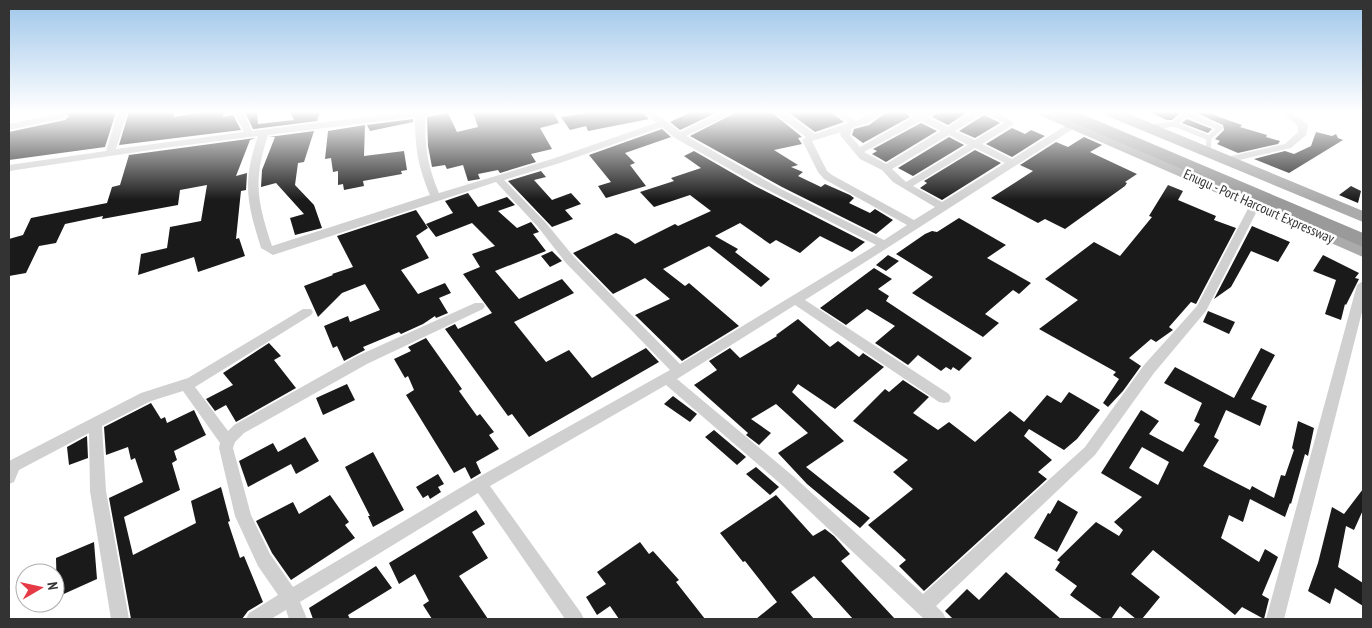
<svg xmlns="http://www.w3.org/2000/svg" width="1372" height="628" font-family="'PT Sans Narrow',sans-serif">
<style>
.building{fill:#1a1a1a;fill-rule:evenodd}
.lines{fill:none;stroke-linecap:round;stroke-linejoin:round}
.lane{stroke:#d0d0d0;stroke-width:5}
.street{fill:#d0d0d0;fill-rule:evenodd}
.primary{fill:#ababab;fill-rule:evenodd}
.highway{fill:#9a9a9a;fill-rule:evenodd}
.labels{text-anchor:middle;dominant-baseline:central;stroke-width:5;stroke-linejoin:round;paint-order:stroke}
.street-label{font-size:14px;fill:#333;stroke:#fff}
</style>
<rect width="100%" height="100%" fill="#fff"/>
<path class="building" d="M65,112H116L105,147L9,160V132L65,120L69,116Z
M129,112H174V117L203,112H224L223,117L233,115L241,130L119,145Z
M245,112H257L258,124L294,120L290,112H320L317,121L253,129Z
M473,112H553L559,123L540,128L552,149L531,154L536,162L500,173L498,170L478,174L480,179L468,181L463,165L447,169L445,165L432,167L428,146L427,117L448,113L457,132L478,127Z
M593,112H642L649,119L588,131L586,126L570,130L561,117Z
M691,112H718L680,130L670,122Z
M737,112H771L802,137L798,138L802,144L774,150L798,165L791,167L803,172L798,176L821,187L825,184L850,195L854,198L849,203L870,213L875,209L893,220L876,234L782,187L690,136Z
M788,112H831L844,122L815,132Z
M887,112H905L910,117L863,143L852,135L854,129L869,125Z
M937,112H968L948,125L932,117Z
M1149,112H1181L1172,120H1167Z
M1194,112H1206L1225,119L1242,125L1240,127L1267,135L1266,137L1280,141L1278,144L1238,153L1217,144L1220,141L1215,139L1224,130L1223,125Z
M984,115L1000,123L975,138L959,131Z
M413,119V122L370,131L367,125Z
M1187,119L1212,129L1208,133L1182,123Z
M921,123L937,131L886,162L872,154L877,151L873,149Z
M365,125L364,156L404,151L407,170L401,171L402,174L363,181L364,186L344,190L343,184L338,185V171L333,172L331,158L325,159L328,131Z
M1012,128L1025,134L1031,130L1045,136L1012,157L986,144Z
M662,129L671,137L625,153L635,163L630,165L646,186L606,198L598,186L611,182L589,155Z
M314,131L304,162L298,163L295,185L314,205L322,228L295,235L290,218L304,214L276,183L261,187L262,170L275,137H269Z
M1316,132L1332,136L1336,134L1338,138L1343,140L1289,173L1254,159L1285,151L1294,154L1311,146Z
M949,137L964,145L913,176L898,168Z
M1084,137L1102,145L1090,152L1137,174L1125,182L1127,183L1125,186L1065,229L1045,219L1038,223L991,198L1033,171L1020,165L1056,142L1068,147Z
M255,138L250,140L236,176L247,173L246,190L241,191L240,200L236,239L239,238L245,256L198,272L194,257L138,275L141,254L167,248L170,227L201,221L207,185L180,190L178,205L102,219L103,216L65,224L56,243L39,246L26,273L9,276V239L23,235L31,218L107,203L112,187L120,185L129,155Z
M975,150L1001,163L942,200L920,188L927,183L924,181Z
M694,151L755,186L865,242L852,252L820,236L800,253L776,240L770,244L740,223L715,236L738,249L735,252L770,279L761,287L709,246L663,269L685,286L689,283L739,326L682,361L635,315L670,299L645,278L613,294L573,253L616,233L629,239L635,244L675,224L678,226L711,211L690,195L654,207L640,192L674,181L671,178L701,168L684,156Z
M541,171L546,177L534,180L552,200L571,193L581,204L565,210L573,219L552,227L508,181Z
M1168,185L1183,191L1178,200L1216,216L1214,220L1236,228L1196,304L1191,302L1169,327L1173,330L1156,342L1151,339L1129,358L1141,366L1123,391L1108,407L1103,403L1119,379L1113,375L1116,372L1039,329L1078,300L1045,279L1094,242L1120,256L1152,217L1149,216Z
M1351,186L1361,191L1358,203L1339,195Z
M468,193L478,207L507,197L515,205L498,211L517,228L531,222L539,232L533,234L546,251L495,271L519,299L562,279L574,293L514,322L546,362L569,350L592,378L646,348L659,362L529,437L512,414L508,416L445,329L455,324L458,329L492,313L463,274L480,267L472,254L495,246L472,223L436,237L426,224L453,213L445,201Z
M416,210L428,228L416,236L429,258L401,270L418,294L445,283L451,293L439,298L448,313L436,318L435,316L423,324L401,334L399,332L363,347L365,350L344,361L337,346L333,348L324,326L348,316L350,322L380,310L365,284L342,293L318,317L304,286L333,275L332,274L353,267L337,236Z
M959,218L1006,245L987,258L1031,283L1019,294L1013,290L985,314L999,323L983,337L912,293L933,277L896,254L925,234L932,231L937,232Z
M1252,226L1290,242L1278,262L1251,251L1231,287L1214,299Z
M552,251L562,261L550,267L541,256Z
M888,255L899,261L886,271L876,265Z
M1323,255L1359,273L1355,278L1359,279L1346,305L1345,304L1341,320L1325,314L1336,280L1313,271Z
M874,268L892,279L878,289L889,296L886,301L972,358L959,371L953,367L951,370L946,367L941,371L918,355L908,365L875,343L895,326L867,309L846,325L820,308Z
M1208,311L1235,322L1229,334L1203,322Z
M798,319L830,347L838,341L859,357L863,353L884,367L835,409L798,384L792,392L844,441L806,467L870,518L860,528L807,484L778,453L808,433L776,404L751,419L771,433L759,445L746,435L748,433L694,385L717,370L709,361L730,348L740,358L777,336L776,335Z
M426,338L462,389L459,391L477,416L480,414L494,432L489,435L499,449L476,462L481,473L471,479L465,467L454,473L406,395L414,390L408,376L405,378L394,359L411,351L408,347Z
M269,343L281,356L274,360L296,388L236,422L226,405L215,411L206,399L233,385L223,373Z
M1261,348L1275,355L1251,399L1267,406L1260,426L1226,410L1214,437L1219,440L1203,466L1250,490L1252,486L1274,498L1281,475L1285,476L1294,450L1292,448L1298,421L1314,428L1308,456L1305,454L1291,504L1290,503L1285,517L1250,499L1243,522L1229,515L1221,538L1259,562L1265,549L1278,557L1262,595L1269,599L1264,619L1242,607L1235,615L1153,550L1131,574L1160,597L1142,619H1136L1120,606L1111,619H1103L1070,595L1077,586L1055,570L1060,562L1057,560L1096,522L1119,536L1123,530L1114,522L1142,497L1101,473L1141,410L1159,421L1149,434L1183,452L1200,424L1194,421L1202,403L1164,383L1175,367L1234,398ZM1142,447L1169,462L1158,485L1129,468Z
M903,380L929,397L913,413L938,430L949,422L975,442L1010,411L1024,422L1047,395L1061,403L1069,392L1100,410L1077,439L1064,450L1029,429L1024,436L1052,460L1038,472L1047,479L924,591L899,566L906,560L868,525L913,489L893,472L908,460L853,421L885,389L889,392Z
M347,384L355,400L323,415L316,398Z
M673,396L697,414L690,422L664,404Z
M151,403L161,419L165,417L167,423L194,410L206,435L174,451L177,460L172,463L180,490L124,517L133,555L196,523L191,501L221,487L230,521L228,522L240,558L244,556L263,602L248,611L242,619H131L109,498L143,482L135,458L131,460L128,447L106,455L104,427Z
M714,430L746,457L737,465L705,437Z
M87,436L88,458L69,465L67,447Z
M305,437L319,461L296,474L291,464L248,487L239,461L273,443L278,452Z
M373,452L404,510L373,527L368,516H370L345,467Z
M756,467L779,487L770,495L746,474Z
M438,474L444,484L438,487L441,492L430,499L428,495L423,498L416,487Z
M1363,489V510L1354,530L1346,526L1338,567L1363,583V606L1335,588L1330,604L1308,591L1318,563L1332,507L1344,514Z
M330,495L349,522L345,525L355,538L291,580L272,553L256,521L293,502L299,514Z
M776,495L813,536L825,529L834,536L850,554L841,561L895,619H853L814,576L791,592L814,619H756L777,602L745,561L743,562L720,533Z
M1058,500L1078,512L1057,552L1034,538L1048,513L1050,514Z
M476,510L485,524L472,532L488,558L459,576L488,619H432L423,605L429,601L415,574L399,584L389,563Z
M94,542L97,579L57,597L56,558Z
M640,542L649,554L653,551L679,580L676,582L705,619H619L610,606L597,615L586,597L606,584L597,572Z
M376,566L392,588L348,615L350,619H313L309,608Z
M1006,572L1061,619H953L945,611L967,589L979,600Z"/>
<g class="lines">
<path class="lane" d="M1174,124L1186,114L1220,128L1209,138L1208,153
M1151,127L1174,124L1209,138"/>
<path class="street" d="M118,112H127L116,149L244,132L234,112H243L252,131L409,112H439L425,116C425,147 427,164 439,193L552,159L656,123L644,112H654L680,132L723,112H735L686,136L781,189L884,240L907,225L824,179L818,172L802,140L806,137L773,112H784L815,134L848,123L833,112H844L856,121L874,112H885L868,123L852,128L850,135L860,147L914,117L907,112H935L928,117L948,127C955,123 965,115 973,112C986,109 1006,113 1014,124L982,144L1012,159L1070,123H1076V127C985,185 896,243 805,300L949,394L951,398L949,402L944,403L939,402L795,305L677,379L793,476L923,594L1085,447L1144,365L1197,306L1251,203L1255,202L1260,205L1206,311L1154,373L1095,455L936,606L943,613L946,619H924L783,486L666,385L490,486L581,613L584,619H565L478,493L300,602L307,619H289L286,610L271,619H246L249,613L278,595L258,566L235,516L219,448L220,443L183,391L151,401L102,426L106,491L129,619H111L90,491L89,433L19,470L14,482L9,484V461L141,393L188,378L303,309H311L313,312L311,315L195,387L228,431L234,425L357,356L475,303H483L485,306L483,309L367,364L244,433L235,442L233,448L251,515L270,554L293,587L475,479L670,370L566,263L538,227L496,182L273,255L261,248C247,203 242,182 258,136L164,148L9,171V165L106,151ZM984,113L1004,123L975,140L955,131ZM415,117C415,149 418,166 430,195L272,246C257,201 253,181 268,135ZM921,121L941,131L886,164L864,152ZM662,127L675,138L756,184L876,245L680,364L574,257L546,223L504,180L560,163ZM841,132L840,135L860,159L882,170L893,182L935,207L914,220L832,175L827,171L812,141ZM949,135L968,145L906,182L892,169ZM975,148L1005,163L942,202L913,186Z
M1282,112H1292L1308,125L1306,135L1291,148L1226,163L1222,162V158L1285,144L1298,132V126Z
M62,113L67,116L65,118L9,130V124Z
M1363,281V308L1284,619H1266L1357,285Z"/>
<path class="primary" d="M1037,112H1057L1363,244V257L1039,115Z
M1103,112H1124L1363,211V222L1105,115Z"/>
<path class="highway" d="M1054,112H1077L1363,233V247L1056,115Z"/>
</g>
<linearGradient id="sky" x2="0" y2="1"><stop stop-color="#9ec6ea"/><stop offset="0.56" stop-color="#fff"/><stop offset="1" stop-color="#fff" stop-opacity="0"/></linearGradient>
<rect width="1372" height="200" fill="url(#sky)"/>
<g class="labels">
<g class="street-label">
<text transform="translate(1259 206) rotate(24)">Enugu - Port Harcourt Expressway</text>
</g>
</g>
<rect width="1372" height="628" fill="none" stroke="#333333" stroke-width="20"/>
<g transform="translate(40 588) rotate(81)"><circle r="24" fill="#ffffff" stroke="#adadad"/>
<path d="M0-4L9 19L0 12L-9 19Z" fill="#e63946"/>
<text y="-8" font-size="14" font-weight="bold" text-anchor="middle" fill="#333333">N</text>
</g>
</svg>
